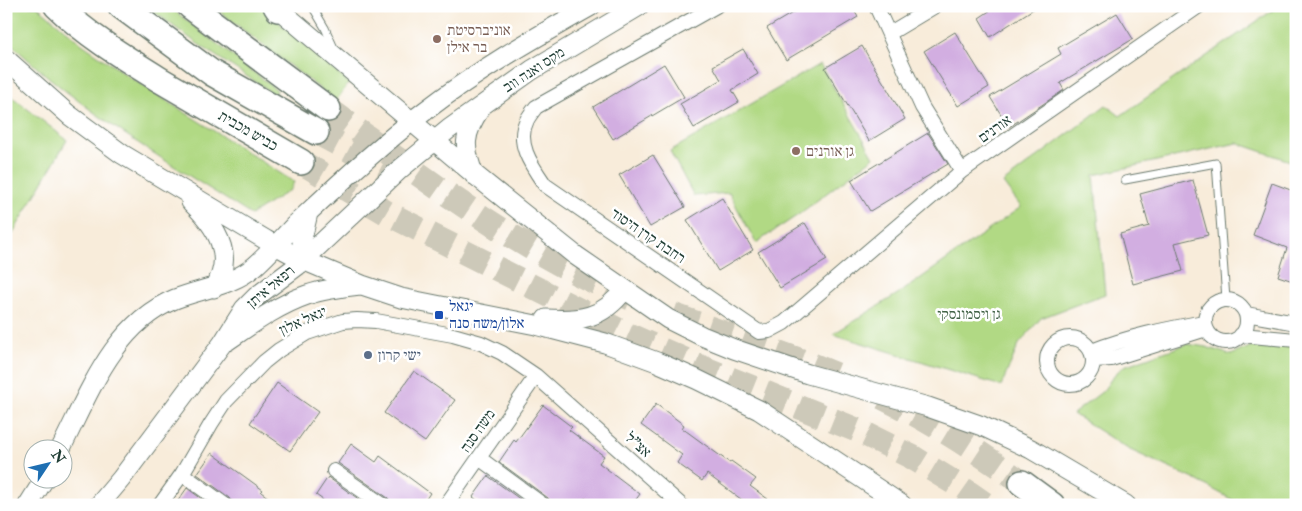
<svg xmlns="http://www.w3.org/2000/svg" width="1302" height="511" font-family="'IM FELL Double Pica','Frank Ruhl Libre',serif">
<style>
.green{fill:#b1d984;stroke:#688b5c}
.building{fill:#d2aee1}
.lines{fill:none;stroke-linecap:round;stroke-linejoin:round}
.highway-tunnel{stroke:#cdc9b9;stroke-width:25;stroke-dasharray:25 12;stroke-linecap:butt}
.lane-casing{stroke:#6b7a6e;stroke-width:9}
.street-casing{stroke:#6b7a6e;stroke-width:16}
.secondary-casing{stroke:#6b7a6e;stroke-width:21}
.highway-casing{stroke:#6b7a6e;stroke-width:28}
.lane{stroke:#fff;stroke-width:7}
.street{stroke:#fff;stroke-width:14}
.secondary{stroke:#fff;stroke-width:19}
.highway{stroke:#fff;stroke-width:25}
.education-dot{fill:#8d6e63;stroke:#fff;stroke-width:2}
.transit-dot{fill:#1a4fb4;stroke:#fff;stroke-width:2}
.service-dot{fill:#5c6f8a;stroke:#fff;stroke-width:2}
.labels{text-anchor:middle;dominant-baseline:central;stroke-width:5;stroke-linejoin:round;paint-order:stroke}
.education-label{font-size:15px;fill:#785e54;stroke:#fff;text-anchor:start}
.street-label{font-size:15px;fill:#1f3d34;stroke:#fff}
.transit-label{font-size:15px;fill:#164399;stroke:#fff;text-anchor:start}
.park-label{font-size:15px;fill:#446448;stroke:#fff}
.service-label{font-size:15px;fill:#4e5e75;stroke:#fff;text-anchor:start}
</style>
<rect width="100%" height="100%" fill="#fff"/>
<filter id="ink" filterUnits="userSpaceOnUse"><feTurbulence type="fractalNoise" baseFrequency=".02" numOctaves="2"/><feDisplacementMap in="SourceGraphic" scale="10" xChannelSelector="R" yChannelSelector="G"/><feConvolveMatrix kernelMatrix="1 2 1 2 8 2 1 2 1" color-interpolation-filters="sRGB"/></filter>
<filter id="wash" filterUnits="userSpaceOnUse"><feTurbulence type="fractalNoise" baseFrequency=".0096" numOctaves="4" result="noise"/><feDisplacementMap in="SourceGraphic" scale="20" xChannelSelector="R" yChannelSelector="G"/><feGaussianBlur stdDeviation="1.12" result="paint"/><feColorMatrix in="noise" values="0 0 0 0 0 0 0 0 0 0 0 0 0 0 0 0 0 1.4 0 .05"/><feComposite in="paint" operator="in"/></filter>
<g filter="url(#wash)">
<rect width="100%" height="100%" fill="#f8ecda"/>
<path class="green" d="M6,6H37L82,44L131,78L294,182L290,190L251,215C167,161 78,110 6,39Z
M146,6H168L277,90L275,95L198,44Z
M212,6H260L349,83L336,101Z
M1279,6H1296V163L1237,143L1094,175L1105,294L1041,318L1019,344L1001,386L833,334L904,290L1021,207L1003,183L1106,105L1120,116Z
M820,64L874,157L798,215L756,243L729,193L694,196L670,151Z
M6,92L67,140L6,245Z
M1270,343L1296,345V505H1242L1196,480L1128,449L1073,414L1103,391L1114,375L1124,366L1187,344L1206,347L1231,355L1252,346Z"/>
<g id="blocks">
<path class="building" d="M804,6H851L858,17L786,60L767,28Z
M997,6H1038L990,37L979,18Z
M1117,13L1133,39L1060,83L1064,90L1009,127L990,97L1061,54L1058,48Z
M955,32L989,87L958,106L924,51Z
M862,46L905,119L869,141L825,68Z
M743,49L758,74L732,90L739,102L694,128L680,104L721,80L713,66Z
M664,64L684,97L613,139L593,107Z
M928,133L948,164L870,211L851,180Z
M653,155L685,207L650,227L619,175Z
M1193,180L1208,235L1175,243L1183,271L1133,284L1120,234L1149,226L1140,194Z
M1272,183L1296,192V282L1278,276L1287,248L1253,235Z
M722,198L753,250L718,271L687,220Z
M805,223L827,260L780,288L758,252Z
M414,371L455,400L425,442L384,413Z
M277,383L318,412L290,451L250,423Z
M656,404L684,425L682,428L730,463L731,461L756,479L750,486L776,505H749L707,474L702,481L677,463L682,455L641,425Z
M543,405L572,427L569,430L604,456L599,463L640,494L632,505H595L585,498L580,505H552L548,498L499,462L514,440L516,442Z
M351,444L376,462L380,456L430,493L422,505H392L388,498L338,463Z
M212,453L263,490L261,492L278,505H234L230,498L197,474Z
M488,476L528,505H483L473,497Z
M328,477L329,478L367,505H330L316,495Z
M187,488L210,505H175Z"/>
</g>
</g>
<g filter="url(#ink)">
<use href="#blocks" fill-opacity="0" stroke="#6b7a6e" stroke-width="1"/>
<g class="lines">
<path class="highway-tunnel" d="M328,109C427,180 524,255 638,301
M316,132L387,170
M301,162L387,213L626,334L696,365L859,431L912,457L956,484L986,505
M673,315L810,364L846,379
M882,397C931,421 978,451 1022,483"/>
<g class="lane-casing">
<path id="lane" d="M312,6L325,28L334,48
M1125,180L1216,163L1226,299"/>
</g>
<g class="street-casing">
<path id="street" d="M716,6L536,107C533,111 529,116 527,120C515,143 532,166 545,185L759,332L769,331L784,323L962,171
M876,6L922,107L962,171L1199,6
M890,33L935,6
M1205 321a21 21 0 1 1 42 0a21 21 0 1 1-42 0Z
M1246,314L1296,323
M1241,335L1296,340
M1047 361a23 23 0 1 1 46 0a23 23 0 1 1-46 0Z
M1092,351C1127,337 1166,329 1204,322
M1093,360L1111,359L1206,329
M479,458L543,505
M334,471L383,505
M182,474L225,505
M160,505L182,474L211,424L226,401L264,362L279,350L307,333L343,321L357,320L376,321L453,335L481,343L502,353L536,376L681,505
M446,505L536,376"/>
</g>
<g class="secondary-casing">
<path id="secondary" d="M275,6L475,175L575,255L668,319L702,336L734,349L808,374L928,407L982,426L1031,449L1126,505
M6,59L69,115L122,154L266,240L303,260L362,285L401,298L536,325L605,343L657,362L696,379L759,410L902,505
M474,175C463,148 463,134 480,109
M191,202C216,226 236,256 214,288
M303,260L302,239L308,213
M546,319C580,321 602,319 624,290
M227,341C252,324 278,305 307,295C324,289 342,287 360,285
M61,448C89,393 114,324 175,299C203,288 232,286 255,266C270,253 283,237 297,223C338,184 380,145 425,111C477,71 534,38 591,6
M28,505L45,478
M99,505L121,479L222,344L244,309L257,296L297,266L399,170L449,129L532,70L639,6"/>
</g>
<g class="highway-casing">
<path id="highway" d="M57,6C88,36 125,58 162,81C208,108 254,135 301,162
M121,6L212,73L316,132
M190,6L328,109
M276,6L278,9
M1022,483L1052,505"/>
</g>
<use href="#lane" class="lane"/>
<use href="#street" class="street"/>
<use href="#secondary" class="secondary"/>
<use href="#highway" class="highway"/>
</g>
</g>
<g class="education-dot">
<circle cx="437" cy="39" r="5"/>
<circle cx="796" cy="151" r="5"/>
</g>
<rect class="transit-dot" x="434" y="310" width="10" height="10" rx="2.5"/>
<circle class="service-dot" cx="368" cy="355" r="5"/>
<g class="labels">
<g class="education-label">
<text x="447" y="30">אוניברסיטת<tspan x="447" dy="17">בר אילן</tspan></text>
<text x="806" y="151">גן אורנים</text>
</g>
<g class="street-label">
<text transform="translate(534 70) rotate(-33)">מקס ואנה ווב</text>
<text transform="translate(995 129) rotate(-35)">אורנים</text>
<text transform="translate(248 131) rotate(30)">כביש מכבית</text>
<text transform="translate(648 236) rotate(34)">רחבת קרן היסוד</text>
<text transform="translate(271 287) rotate(-40)">רפאל איתן</text>
<text transform="translate(303 321) rotate(-24)">יגאל אלון</text>
<text transform="translate(478 431) rotate(-55)">משה סנה</text>
<text transform="translate(638 445) rotate(42)">אצ"ל</text>
</g>
<g class="transit-label">
<text x="449" y="306">יגאל<tspan x="449" dy="17">אלון/משה סנה</tspan></text>
</g>
<g class="park-label">
<text x="969" y="314">גן ויסמונסקי</text>
</g>
<g class="service-label">
<text x="378" y="355">ישי קרון</text>
</g>
</g>
<rect width="1302" height="511" fill="none" stroke="#fff" stroke-width="25"/>
<g transform="translate(48 464) rotate(55)"><circle r="24" fill="#ffffff" stroke="#a5b1ae"/>
<path d="M0-4L9 19L0 12L-9 19Z" fill="#1f6fb2"/>
<text y="-8" font-size="14" font-weight="bold" text-anchor="middle" fill="#1f3d34">N</text>
</g>
</svg>
